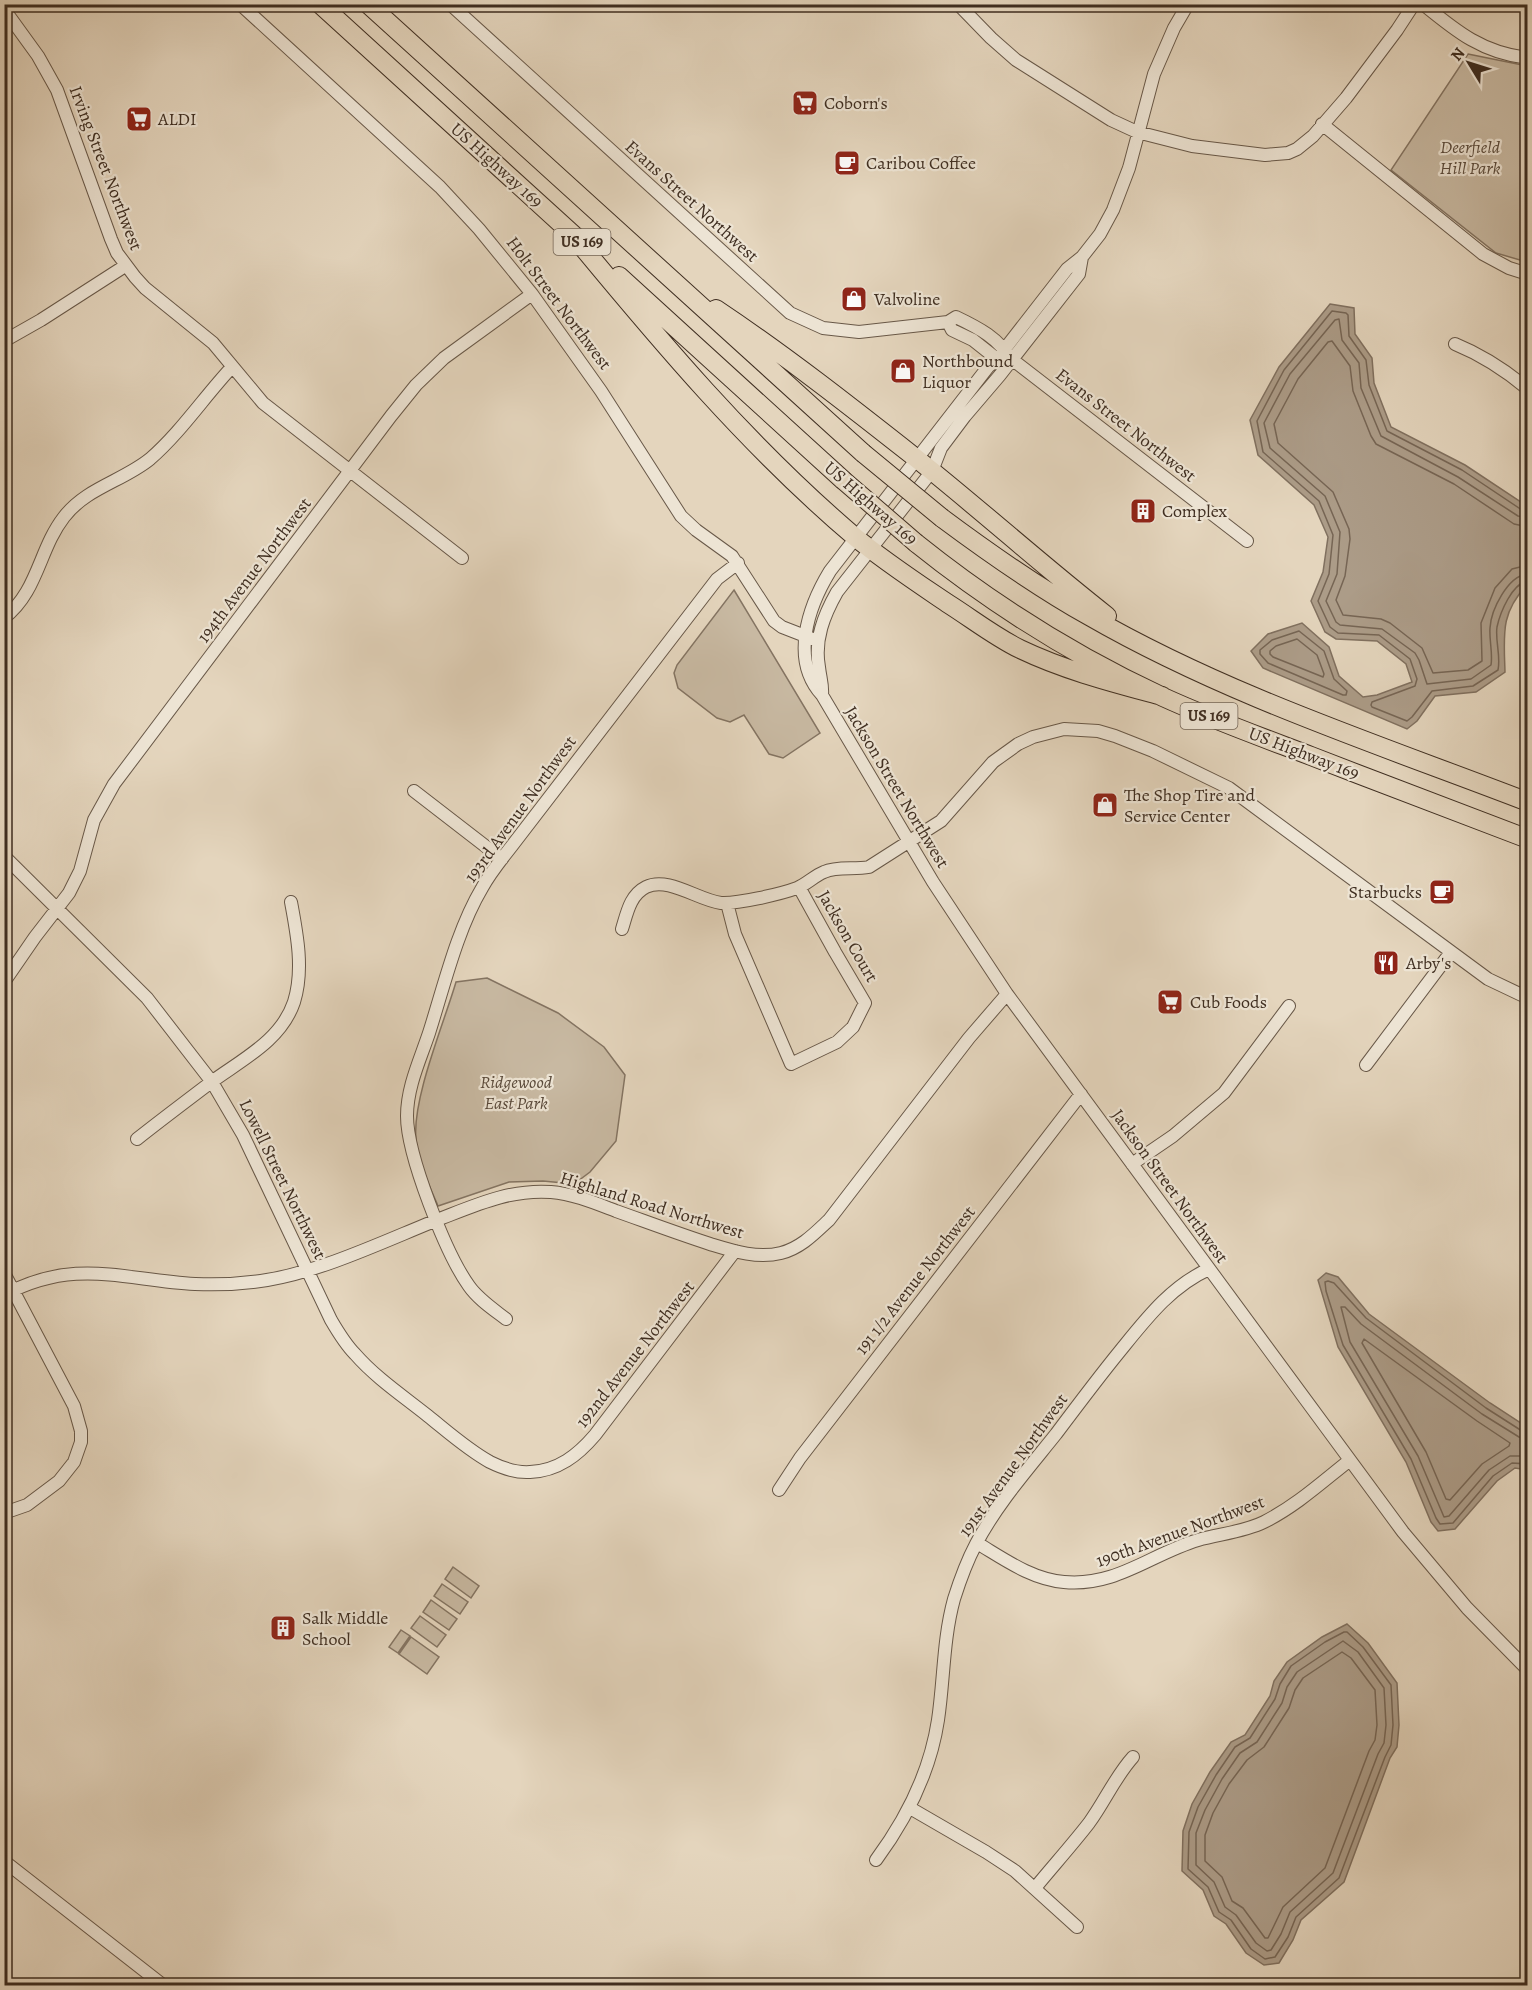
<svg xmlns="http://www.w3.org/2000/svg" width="1532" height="1990" font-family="Alegreya,serif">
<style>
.green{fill:#c8b9a2;stroke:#847462;stroke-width:1.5}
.water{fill:#ac9c88;stroke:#80705f;stroke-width:1.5}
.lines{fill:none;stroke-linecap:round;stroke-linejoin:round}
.shore{stroke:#766554;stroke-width:1.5}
.minor-casing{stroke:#685848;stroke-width:14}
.highway-casing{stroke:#3f2e21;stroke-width:20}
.minor{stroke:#ede4d4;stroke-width:12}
.highway{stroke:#e4d5bd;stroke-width:18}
.highway-bridge-casing{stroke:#3f2e21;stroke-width:20;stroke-linecap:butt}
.highway-bridge{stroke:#e4d5bd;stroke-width:18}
.labels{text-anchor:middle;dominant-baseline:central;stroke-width:4.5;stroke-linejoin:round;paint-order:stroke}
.shield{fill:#ede4d4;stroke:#736557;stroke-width:1.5}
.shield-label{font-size:16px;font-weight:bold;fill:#3f2e21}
.poi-label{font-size:18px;fill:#3f2e21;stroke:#ede4d4;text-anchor:start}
.park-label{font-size:18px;font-style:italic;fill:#5a4a3b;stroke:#ede4d4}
.street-label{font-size:18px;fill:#3f2e21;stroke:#ede4d4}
</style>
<rect width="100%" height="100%" fill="#e4d5bd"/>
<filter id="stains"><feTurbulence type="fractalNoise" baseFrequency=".00333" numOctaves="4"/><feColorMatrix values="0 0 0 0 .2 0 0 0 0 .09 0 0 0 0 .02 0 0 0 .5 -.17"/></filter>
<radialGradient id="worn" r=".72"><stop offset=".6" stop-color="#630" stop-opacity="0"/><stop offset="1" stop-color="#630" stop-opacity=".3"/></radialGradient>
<path class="green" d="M1468,54L1527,66V262L1496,253L1391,170Z
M734,590L820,733L783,758L769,754L744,715L730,722L717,718L678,688L674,673L677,665Z
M487,978L558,1013L604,1047L625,1075L616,1141L590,1172L574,1184L543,1181L509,1182L438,1206C429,1185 418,1162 416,1139C412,1099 444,1023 456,982Z
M453,1567L479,1586L471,1598L445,1579Z
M442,1584L468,1602L460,1614L434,1596Z
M431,1600L457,1619L449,1630L423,1612Z
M420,1616L446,1635L437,1647L411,1628Z
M401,1630L410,1636L398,1653L389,1647Z
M411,1637L439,1657L427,1674L399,1654Z"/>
<path class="water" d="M1330,304L1354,308L1355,334L1372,358L1374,383L1391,427L1465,465L1527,506V585C1500,613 1504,635 1505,672L1476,692L1435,696L1417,721L1407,729L1263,668L1251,651L1268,634L1302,623L1329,647L1339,676L1363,697L1377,695L1412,682L1406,664L1377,641L1336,639L1325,632L1311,601L1323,572L1328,537L1314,505L1258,455L1250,420L1279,367Z
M1326,1273L1338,1277L1369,1314L1490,1403L1527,1427V1470L1515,1468L1497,1481L1455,1529L1438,1531L1431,1522L1406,1462L1338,1347L1318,1280Z
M1347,1624L1368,1643L1397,1683L1399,1725L1397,1747L1390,1758L1344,1882L1301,1920L1293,1940L1279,1963L1264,1965L1246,1953L1226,1924L1214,1916L1203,1890L1182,1871L1183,1831L1192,1804L1210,1772L1231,1742L1245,1735L1270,1696L1274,1681L1287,1662L1322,1637Z"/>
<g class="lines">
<path class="shore" d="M1528,511L1522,510L1462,470L1387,431L1369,385L1366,360L1349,336L1348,315L1346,313L1332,311L1284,370L1257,421L1263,452L1319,501L1333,535L1329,574L1318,601L1330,627L1338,633L1379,635L1410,659L1417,679L1415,686L1372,702L1371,705L1372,707L1407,721L1412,717L1432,691L1473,686L1498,670C1501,656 1495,641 1497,627C1500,613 1512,583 1528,581
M1528,518L1518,516L1458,477L1381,436L1361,388L1359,363L1342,340L1339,319L1335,320L1290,374L1264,423L1270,448L1325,496L1340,532L1337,574L1326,601L1336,622L1340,625L1382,629L1415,653L1419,660L1427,684L1471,679L1491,665C1493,653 1489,640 1490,628C1491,610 1508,575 1528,574
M1528,527L1514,524L1454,484L1376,444L1371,436L1353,391L1350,366L1332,341L1328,342L1298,379L1274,424L1278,443L1333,492L1349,529L1350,539L1345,576L1336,600L1343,615L1381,619L1390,623L1422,648L1433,673L1468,670L1482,661L1481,623L1495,588L1512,569L1528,565
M1299,631L1324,651L1334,679L1347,691L1346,695H1343L1268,663L1260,654V650L1272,640Z
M1297,639L1317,655L1324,674L1323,677L1273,657L1270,654V651L1276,646Z
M1364,1339L1477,1421L1510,1443L1509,1446L1482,1464L1450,1500L1446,1499L1426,1452L1362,1343Z
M1528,1431H1522L1486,1408L1366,1318L1334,1283L1328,1281L1325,1282L1326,1291L1343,1345L1411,1459L1436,1518L1440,1524L1453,1523L1493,1476L1512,1463L1528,1464
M1528,1439L1519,1437L1482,1414L1361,1324L1345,1307H1341L1350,1342L1418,1456L1444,1517L1449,1516L1489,1470L1510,1456H1528
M1344,1632H1347L1363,1647L1391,1685L1393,1725L1391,1745L1385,1757L1339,1878L1296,1917L1288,1937L1275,1957L1265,1959L1251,1949L1231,1920L1219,1912L1208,1887L1188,1869L1189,1832L1198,1807L1216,1775L1235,1747L1250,1738L1275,1699L1280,1684L1291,1666L1325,1642Z
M1343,1641L1358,1652L1384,1688L1386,1725L1384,1743L1378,1754L1333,1873L1290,1912L1281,1934L1271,1950L1267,1951L1256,1943L1236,1915L1225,1907L1214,1882L1196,1865V1833L1205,1810L1222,1779L1240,1753L1257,1742L1282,1703L1287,1687L1297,1672Z
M1342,1652L1351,1658L1375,1690L1377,1725L1375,1740L1369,1751L1325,1868L1283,1907L1268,1938H1265L1243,1908L1232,1901L1222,1877L1205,1861V1835L1213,1813L1229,1784L1247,1760L1264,1747L1289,1708L1295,1690L1303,1678Z"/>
<g class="minor-casing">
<path id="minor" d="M240,4L440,187L479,229L532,294L601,391L681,516L696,530L732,556L774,621L782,627L818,641
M450,4L790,313L823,328L859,332L948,322L956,317C977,327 1001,339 1011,361
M958,4L991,38L1016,60L1111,120L1137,132L1192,146L1265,155L1288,153L1297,149L1313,136L1346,98L1397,30L1414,4
M1188,4L1174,28L1154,74L1129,168L1113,210L1100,234L1082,257L1067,269L997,359L988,367L830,571C808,607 790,660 822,695L933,882L1007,994L1403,1532L1467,1608L1528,1670
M1423,4C1457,32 1483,53 1528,58
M4,9L38,56L57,90L111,239L117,253L135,277L145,288L213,343L263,403L462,558
M1322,124L1483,254L1509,268L1528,274
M948,322L952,330L973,340L997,359L1011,361L1018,364L1247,541
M4,341L41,320L125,266
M1455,344C1482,355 1505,370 1528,389
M4,618C38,592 39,549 64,517C86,488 123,481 150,459C181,432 204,397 232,367
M822,695C823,685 820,677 819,667C814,640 824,615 837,592L932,471L941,448L965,416L1000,375L1079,274L1082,257
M414,791L502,859
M4,856L147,998L212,1082L243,1135L331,1320C338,1332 345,1344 355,1354C376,1378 403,1396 428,1416C448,1432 468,1450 490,1462C502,1468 516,1473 530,1472C558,1471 578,1455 595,1435L735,1251
M727,903L735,934L791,1064L837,1042L853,1027L865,1003L835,952L799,887
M622,929C627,913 630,895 646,887C668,876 698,900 721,903C737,904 781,894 797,888C807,884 814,876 824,872C837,866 855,870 869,867L941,821L993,762L1018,744L1033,737L1064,729L1098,731L1115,736L1153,751L1229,788L1488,979L1528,998
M4,982L35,937L69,893L80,871L94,820L114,784L391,416L416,385L444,358L532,294
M1366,1065L1451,952
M137,1139C161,1120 185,1102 210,1083C241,1060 281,1041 294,1002C304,970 297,934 291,902
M1132,1164L1173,1136L1224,1093L1289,1006
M4,1273L74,1406L81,1431V1442L74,1462L59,1481L27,1505L4,1513
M4,1295C75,1257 123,1280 195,1284C219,1285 243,1284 267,1280C323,1271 389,1239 442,1218C478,1204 512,1189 551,1192C574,1194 595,1203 616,1211C647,1222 679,1234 710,1244C733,1251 757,1259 781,1253C801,1248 815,1233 829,1220L969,1038L1007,994
M506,1319C493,1309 478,1299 469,1286C446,1254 407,1155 407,1116C407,1087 420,1060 429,1033C444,986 457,930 482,888C490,873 501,860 511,847L717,579L738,563
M779,1490L800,1458L1081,1094
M977,1543C1004,1559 1031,1579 1064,1582C1116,1587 1151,1554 1198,1540C1219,1534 1244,1532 1264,1522C1296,1506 1322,1482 1350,1460
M910,1808L986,1852L1015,1871L1077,1927
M876,1860C907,1818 930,1773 938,1720C944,1680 943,1639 954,1599C960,1580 967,1561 976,1544C997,1504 1028,1469 1056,1434C1077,1406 1098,1378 1120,1351C1146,1319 1171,1286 1209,1269
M4,1861L164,1986
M1035,1888C1053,1866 1072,1845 1089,1823C1105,1801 1115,1777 1133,1757"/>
</g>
<g class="highway-casing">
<path id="highway" d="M320,4L579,240
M368,4L863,453
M570,232C659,340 748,446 855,537C884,561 916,582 947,603C971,618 995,637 1020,649C1066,671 1114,683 1162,696
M619,276L843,480
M716,309C785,355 851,407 917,459C981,510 1042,565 1107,616
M942,518C989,553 1037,587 1089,616C1226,695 1380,745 1528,802
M916,543C992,604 1075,656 1163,697C1211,719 1261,737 1311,756C1383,784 1455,811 1528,839"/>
</g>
<use href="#minor" class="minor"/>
<use href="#highway" class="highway"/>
<g class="highway-bridge-casing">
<path id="highway-bridge" d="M863,453L942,518
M843,480L916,543"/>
</g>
<use href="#highway-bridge" class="highway-bridge"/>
</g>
<defs>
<g id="supermarket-square" transform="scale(1.35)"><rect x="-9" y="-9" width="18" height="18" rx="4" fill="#8f2418" stroke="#ede4d4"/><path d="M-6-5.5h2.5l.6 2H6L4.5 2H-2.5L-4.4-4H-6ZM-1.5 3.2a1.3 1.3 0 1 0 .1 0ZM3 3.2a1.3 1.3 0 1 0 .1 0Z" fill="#fff"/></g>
<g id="cafe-square" transform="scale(1.35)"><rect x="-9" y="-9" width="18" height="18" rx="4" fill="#8f2418" stroke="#ede4d4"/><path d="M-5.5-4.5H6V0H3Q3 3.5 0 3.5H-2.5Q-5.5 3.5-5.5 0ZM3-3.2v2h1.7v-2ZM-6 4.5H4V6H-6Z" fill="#fff"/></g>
<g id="shop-square" transform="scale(1.35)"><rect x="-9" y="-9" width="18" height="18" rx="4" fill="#8f2418" stroke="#ede4d4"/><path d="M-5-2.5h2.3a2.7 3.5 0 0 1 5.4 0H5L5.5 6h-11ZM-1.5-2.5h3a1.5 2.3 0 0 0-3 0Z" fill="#fff"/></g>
<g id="building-square" transform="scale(1.35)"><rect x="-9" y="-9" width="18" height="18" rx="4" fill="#8f2418" stroke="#ede4d4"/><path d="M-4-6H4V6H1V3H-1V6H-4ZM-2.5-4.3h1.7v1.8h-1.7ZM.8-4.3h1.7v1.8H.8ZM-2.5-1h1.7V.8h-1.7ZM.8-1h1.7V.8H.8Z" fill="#fff"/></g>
<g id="restaurant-square" transform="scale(1.35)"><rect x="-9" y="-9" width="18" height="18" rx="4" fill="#8f2418" stroke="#ede4d4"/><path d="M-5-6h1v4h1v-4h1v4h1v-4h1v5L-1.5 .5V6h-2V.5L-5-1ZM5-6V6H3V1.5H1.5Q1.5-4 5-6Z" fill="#fff"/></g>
</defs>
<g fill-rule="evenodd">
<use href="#supermarket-square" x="805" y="103"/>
<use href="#supermarket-square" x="139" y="119"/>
<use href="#cafe-square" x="847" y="163"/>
<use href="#shop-square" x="854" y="299"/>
<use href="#shop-square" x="903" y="371"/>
<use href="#building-square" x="1143" y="511"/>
<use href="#shop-square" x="1105" y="805"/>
<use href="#cafe-square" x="1442" y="892"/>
<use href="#restaurant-square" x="1386" y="963"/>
<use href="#supermarket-square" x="1170" y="1002"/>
<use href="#building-square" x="283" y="1628"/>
</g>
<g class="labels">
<g class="shield">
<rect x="553.5" y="229" width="57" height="26" rx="4.5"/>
<rect x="1180.5" y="703" width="57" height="26" rx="4.5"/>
</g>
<g class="shield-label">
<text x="582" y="242">US 169</text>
<text x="1209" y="716">US 169</text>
</g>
<g class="poi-label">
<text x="824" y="103">Coborn's</text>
<text x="158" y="119">ALDI</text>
<text x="866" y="163">Caribou Coffee</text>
<text x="874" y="299">Valvoline</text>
<text x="922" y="361">Northbound<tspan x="922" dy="21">Liquor</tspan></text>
<text x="1162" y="511">Complex</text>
<text x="1124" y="795">The Shop Tire and<tspan x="1124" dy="21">Service Center</tspan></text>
<text x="1422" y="892" text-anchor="end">Starbucks</text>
<text x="1406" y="963">Arby's</text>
<text x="1190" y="1002">Cub Foods</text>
<text x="302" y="1618">Salk Middle<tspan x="302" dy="21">School</tspan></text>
</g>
<g class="park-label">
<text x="1470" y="147">Deerfield<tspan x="1470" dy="21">Hill Park</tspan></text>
<text x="516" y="1082">Ridgewood<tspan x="516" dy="21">East Park</tspan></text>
</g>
<g class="street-label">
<text transform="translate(497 165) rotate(42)">US Highway 169</text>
<text transform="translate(106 168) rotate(69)">Irving Street Northwest</text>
<text transform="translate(692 201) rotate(42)">Evans Street Northwest</text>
<text transform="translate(559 303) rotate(53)">Holt Street Northwest</text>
<text transform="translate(1126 425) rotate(38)">Evans Street Northwest</text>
<text transform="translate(871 503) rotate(41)">US Highway 169</text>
<text transform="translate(254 570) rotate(-53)">194th Avenue Northwest</text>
<text transform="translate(1304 753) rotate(21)">US Highway 169</text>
<text transform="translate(897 787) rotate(59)">Jackson Street Northwest</text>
<text transform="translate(520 809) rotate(-54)">193rd Avenue Northwest</text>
<text transform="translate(848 936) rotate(60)">Jackson Court</text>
<text transform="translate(283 1179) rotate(64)">Lowell Street Northwest</text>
<text transform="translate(1170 1186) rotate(54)">Jackson Street Northwest</text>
<text transform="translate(652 1205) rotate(17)">Highland Road Northwest</text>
<text transform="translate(915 1280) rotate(-52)">191 1/2 Avenue Northwest</text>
<text transform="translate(635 1354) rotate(-52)">192nd Avenue Northwest</text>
<text transform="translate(1013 1465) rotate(-54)">191st Avenue Northwest</text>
<text transform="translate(1180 1531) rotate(-20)">190th Avenue Northwest</text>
</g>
</g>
<rect width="1532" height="1990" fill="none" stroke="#e4d5bd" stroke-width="24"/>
<rect x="6" y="6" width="1520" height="1978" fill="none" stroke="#3f2e21" stroke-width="3"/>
<rect x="12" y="12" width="1508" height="1966" fill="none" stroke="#3f2e21" stroke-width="1.5"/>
<g transform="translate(1469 63) rotate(308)" stroke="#ede4d4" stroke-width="4.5" paint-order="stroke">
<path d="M0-4.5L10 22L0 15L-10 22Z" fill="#3f2e21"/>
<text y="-9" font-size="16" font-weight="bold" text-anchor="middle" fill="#3f2e21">N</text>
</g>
<rect width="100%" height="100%" filter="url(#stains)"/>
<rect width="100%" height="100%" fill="url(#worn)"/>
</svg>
